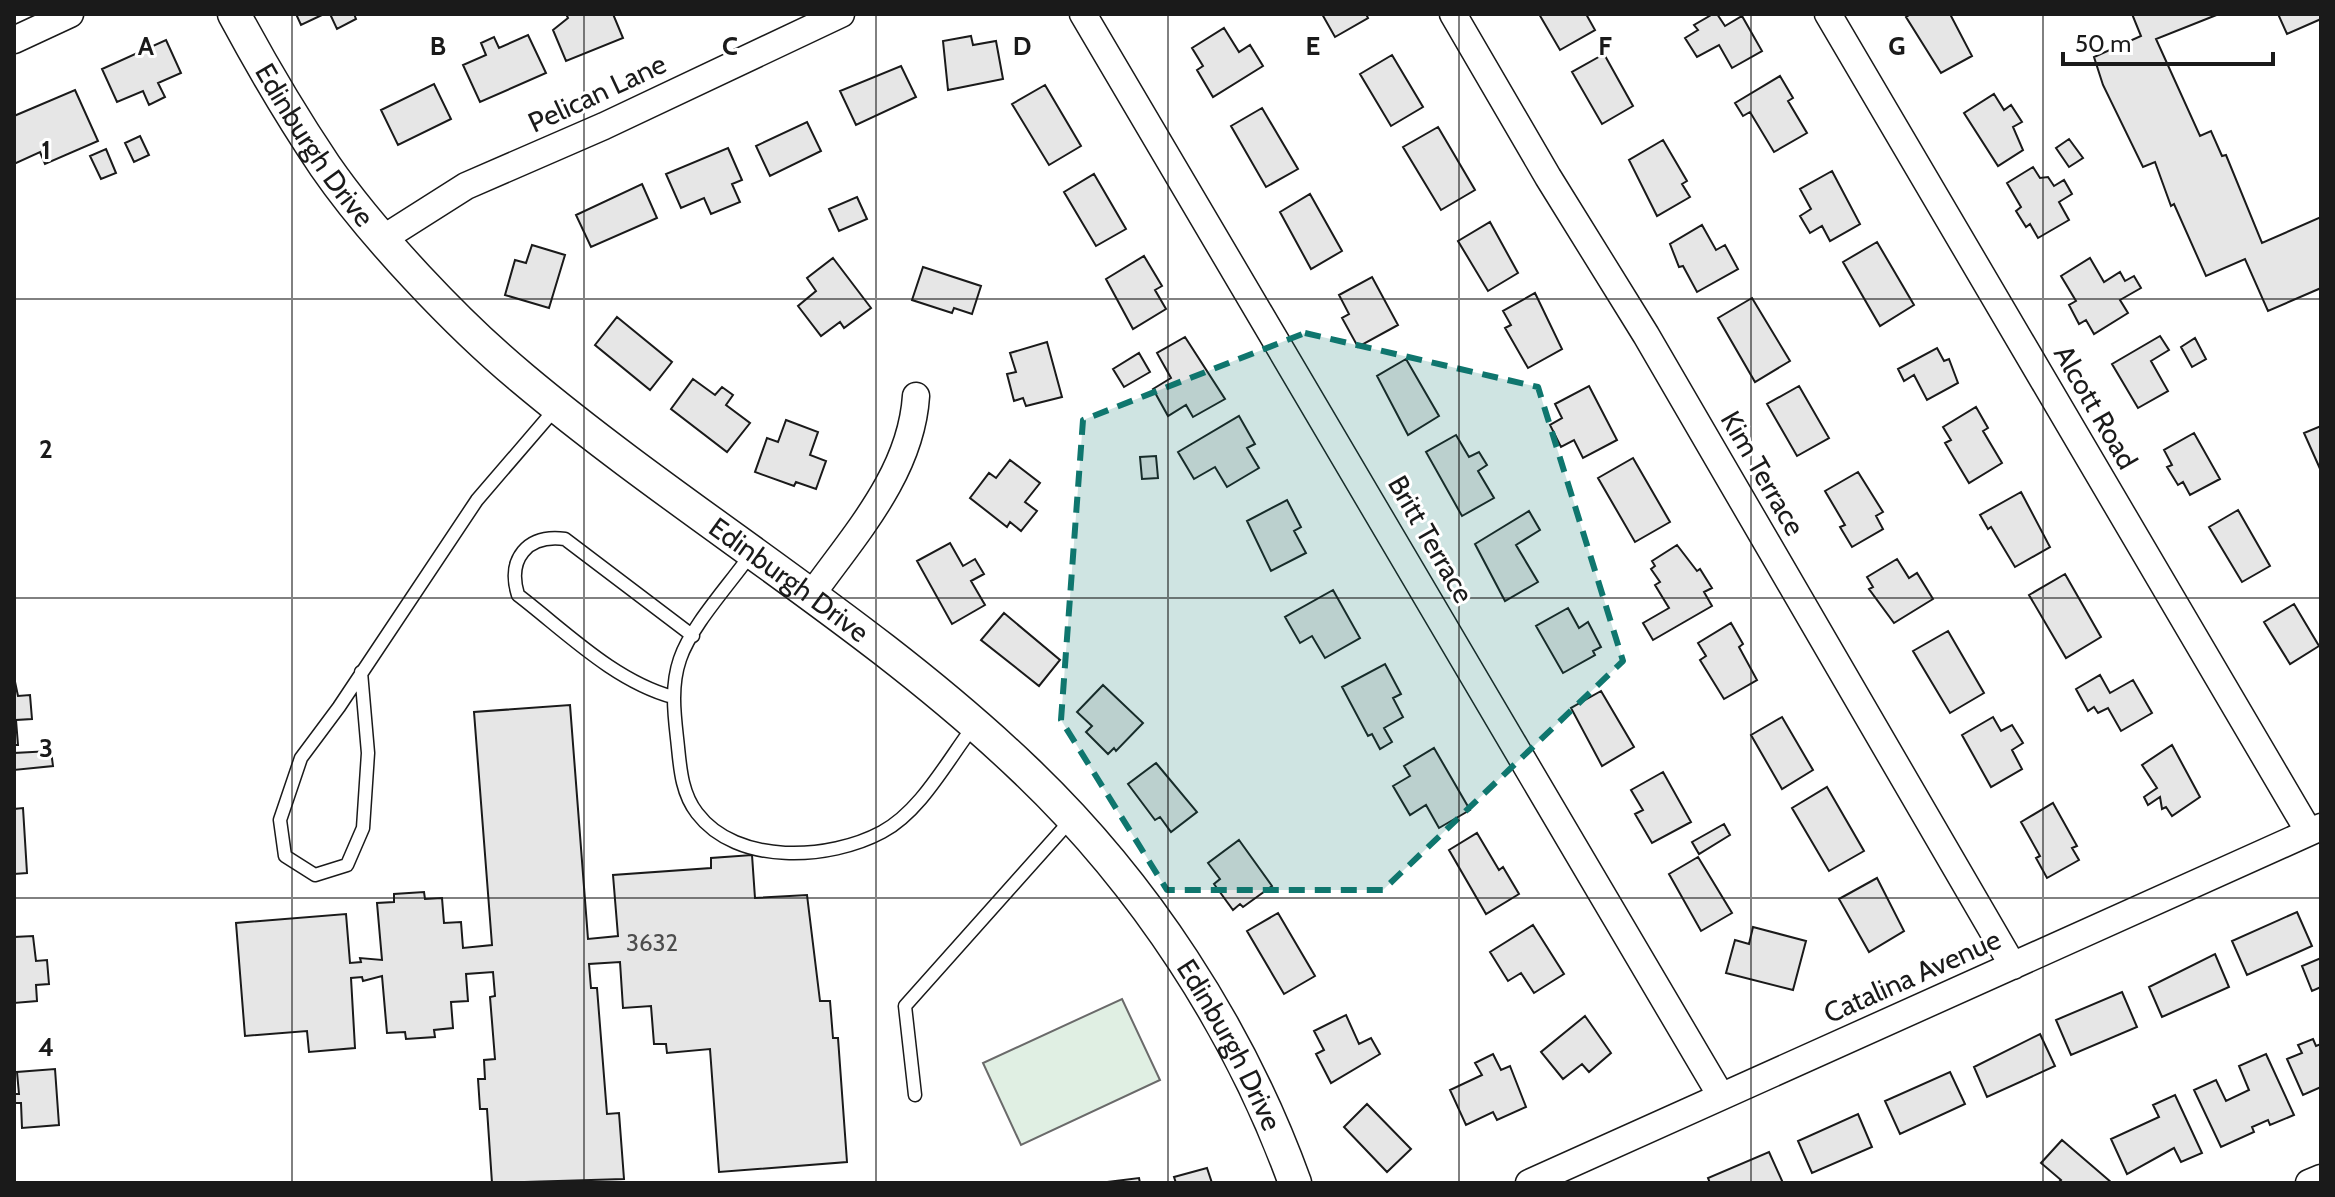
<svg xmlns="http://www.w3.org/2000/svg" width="2335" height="1197" font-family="Cabin,sans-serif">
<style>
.green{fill:#e0efe3;stroke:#6a6a6a;stroke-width:2}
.building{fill:#e6e6e6;stroke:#1a1a1a;stroke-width:2}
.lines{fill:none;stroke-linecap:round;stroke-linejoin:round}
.service-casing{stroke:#1a1a1a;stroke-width:15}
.minor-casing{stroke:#1a1a1a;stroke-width:29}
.tertiary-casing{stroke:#1a1a1a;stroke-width:35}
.service{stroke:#fff;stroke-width:12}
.minor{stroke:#fff;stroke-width:26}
.tertiary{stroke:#fff;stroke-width:32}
.marked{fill:#0f766e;fill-opacity:0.2;stroke:#0f766e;stroke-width:6;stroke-dasharray:16 10;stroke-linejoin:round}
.grid{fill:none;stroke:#1a1a1a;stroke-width:2;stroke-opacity:0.55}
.labels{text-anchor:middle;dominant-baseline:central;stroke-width:6;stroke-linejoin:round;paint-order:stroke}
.number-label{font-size:24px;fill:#4d4d4d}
.street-label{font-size:28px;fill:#1a1a1a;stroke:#fff}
.grid-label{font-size:26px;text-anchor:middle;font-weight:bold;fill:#1a1a1a;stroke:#fff;stroke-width:6;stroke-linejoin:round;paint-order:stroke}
</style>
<rect width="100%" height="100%" fill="#fff"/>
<path class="green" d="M1122,999L1160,1080L1021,1145L983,1063Z"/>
<path class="building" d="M296,14H324L301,25Z
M330,14H354L356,19L337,29Z
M566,14H613L623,38L566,61L553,30L568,18Z
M1322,14H1366L1368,18L1335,37Z
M1539,14H1586L1595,30L1560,50Z
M1713,14H1717L1725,26L1742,16L1762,51L1732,68L1719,45L1697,57L1685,38L1698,30L1694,25Z
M1911,14H1950L1972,56L1941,73L1906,17Z
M2132,14H2219L2156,39L2200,136L2211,131L2222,156L2226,155L2262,243L2321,217V288L2268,311L2245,259L2206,276L2174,204L2171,206L2155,162L2143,167L2103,85L2094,57L2141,36Z
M2278,14H2321V19L2287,34Z
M1224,28L1239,52L1250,45L1263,66L1213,97L1197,70L1203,66L1192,48Z
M528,35L546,73L480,102L463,65L486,55L481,43L494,37L499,48Z
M971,36L973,45L996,41L1003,79L948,90L943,41Z
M166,40L181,73L158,83L165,97L149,105L143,91L117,102L102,69Z
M1604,54L1633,106L1602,124L1572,72Z
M1392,55L1423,107L1391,126L1360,74Z
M901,66L916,97L856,125L840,91Z
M1780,76L1793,98L1788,101L1807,133L1774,152L1750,112L1743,116L1735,103Z
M434,84L451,119L398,145L381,110Z
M1045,85L1081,146L1049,165L1012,104Z
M75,90L98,141L45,164L40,152L14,164V116Z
M1994,94L2004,110L2011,105L2022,122L2013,127L2023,150L1998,166L1964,113Z
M1262,108L1298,169L1266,187L1231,126Z
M807,122L821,151L770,176L756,146Z
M1438,127L1475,190L1441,210L1403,147Z
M140,136L149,155L134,162L125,143Z
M2069,139L2083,158L2069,167L2056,148Z
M1663,140L1687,181L1682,184L1690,197L1657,216L1629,160Z
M728,148L742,180L732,184L740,202L711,214L704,198L681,208L666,174Z
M106,149L116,173L101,179L90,156Z
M2033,167L2040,178L2048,177L2054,186L2064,180L2072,194L2059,202L2069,220L2038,238L2030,224L2026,227L2016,211L2021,207L2007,183Z
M1832,171L1860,224L1830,241L1822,226L1810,233L1800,216L1811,209L1800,189Z
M1094,174L1126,229L1096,246L1064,192Z
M642,184L657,218L591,247L576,215Z
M1310,194L1342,251L1311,269L1280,212Z
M857,197L867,219L839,231L829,209Z
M1490,222L1518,273L1488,291L1458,241Z
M1702,225L1716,250L1725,245L1738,269L1697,292L1683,266L1679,267L1670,244Z
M1877,242L1914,305L1880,326L1843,262Z
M532,245L565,255L549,308L505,295L515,260L526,263Z
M1144,256L1162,286L1155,290L1166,309L1133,329L1106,279Z
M833,258L871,308L844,328L840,322L821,336L798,306L816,291L807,278Z
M2090,258L2104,282L2120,272L2125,281L2134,276L2141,288L2120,300L2128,313L2094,334L2086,320L2079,324L2069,305L2076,301L2061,276Z
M923,267L981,286L972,314L954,308L952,313L912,300Z
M1372,277L1398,325L1358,347L1342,318L1349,314L1339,295Z
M1535,293L1562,349L1528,368L1505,328L1511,325L1503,311Z
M1752,298L1790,361L1755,382L1718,318Z
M617,317L672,362L650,390L595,345Z
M2160,336L2169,350L2151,361L2168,391L2138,408L2112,364Z
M1185,337L1225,399L1193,417L1186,405L1168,416L1153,389L1171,378L1157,353Z
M2195,338L2206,359L2192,367L2181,347Z
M1047,342L1062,397L1026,406L1023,398L1014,401L1007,374L1016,372L1010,353Z
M1937,348L1944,361L1949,359L1958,383L1927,400L1914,375L1904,381L1898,369Z
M1139,353L1150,372L1124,387L1113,369Z
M1406,359L1439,416L1408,435L1377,376Z
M693,379L715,395L722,387L733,395L726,405L750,423L727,452L671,409Z
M1589,386L1617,440L1583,458L1574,440L1561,447L1550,425L1562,418L1555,404Z
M1799,386L1829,438L1797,456L1767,404Z
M1976,407L1988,428L1983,431L2002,463L1969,483L1945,443L1951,440L1943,427Z
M1239,416L1255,444L1247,448L1259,468L1227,487L1215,467L1194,479L1178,452Z
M786,420L818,432L810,455L826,461L816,489L796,482L794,486L755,472L767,438L778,442Z
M2321,426V471L2304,433Z
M2194,433L2220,479L2190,495L2183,482L2178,485L2167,467L2172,465L2164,450Z
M1456,435L1469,457L1479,452L1487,465L1478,471L1494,498L1462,516L1426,452Z
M1156,456L1158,478L1142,479L1140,457Z
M1633,458L1670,522L1635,542L1598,478Z
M1010,460L1040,483L1025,502L1037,511L1021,531L1010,522L1007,527L970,498L989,473L996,478Z
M1858,472L1883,512L1876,516L1883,529L1852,547L1840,527L1845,525L1825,491Z
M2021,492L2050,547L2015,567L1991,527L1988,529L1980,515Z
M1287,500L1301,527L1294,531L1306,553L1271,571L1247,521Z
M2238,510L2270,566L2242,582L2209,527Z
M1529,511L1540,530L1516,545L1538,582L1505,601L1475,544Z
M950,543L963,566L975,559L984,574L971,581L985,605L952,624L917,561Z
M1677,545L1697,571L1700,569L1712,588L1704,592L1712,606L1653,640L1643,623L1669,608L1655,585L1660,582L1651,569L1655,566L1652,561Z
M1897,559L1909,578L1917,573L1933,599L1894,623L1869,589L1873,587L1867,577Z
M2065,574L2101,637L2066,658L2029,595Z
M1333,590L1360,638L1325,658L1312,636L1300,643L1285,617Z
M2294,604L2319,646L2290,664L2264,622Z
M1568,608L1579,628L1588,622L1601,647L1593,651L1595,655L1563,673L1536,626Z
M1004,613L1060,660L1039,686L981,640Z
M1731,623L1743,644L1739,647L1757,680L1724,699L1700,660L1706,656L1698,643Z
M1948,631L1984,693L1950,713L1913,651Z
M1385,664L1401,694L1393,698L1403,717L1384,728L1392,742L1380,749L1372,734L1368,736L1342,687Z
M2100,675L2110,693L2133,680L2152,713L2121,731L2108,708L2098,713L2094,707L2088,711L2076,689Z
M14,677L18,696L30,695L32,719L16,720L18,745H14Z
M1103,685L1143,723L1116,751L1114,748L1108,754L1086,732L1092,726L1077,712Z
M1601,691L1634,747L1602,766L1571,708Z
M570,705L588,939L618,936L613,875L711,868V858L752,855L755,898L807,895L820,1001H830L833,1038H838L847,1162L719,1172L710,1049L667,1053L666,1044H654L651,1006L623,1008L620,962L589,964L591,988H597L607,1114L619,1113L624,1179L492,1183L487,1109H480L478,1079H485L484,1060L495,1059L490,997L495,996L493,972L466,974L468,1001L451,1002L453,1028L434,1030L435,1037L406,1039L405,1032L387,1033L382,976L363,981L362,977L351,978L355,1048L309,1052L307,1031L245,1036L236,923L346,914L350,963L361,962L360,958L382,960L377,903L394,902V894L424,892L425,899L442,898L444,923L461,922L463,948L492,945L474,712Z
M1782,717L1813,770L1782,789L1751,735Z
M1993,717L2001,731L2012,725L2023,743L2012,750L2022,769L1991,787L1962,735Z
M2172,745L2200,797L2172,816L2166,807L2162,809L2160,797L2148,805L2144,797L2157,788L2142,765Z
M1434,748L1470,810L1439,828L1426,805L1410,815L1393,786L1410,776L1404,766Z
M51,751L53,766L14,770V753Z
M1156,763L1197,812L1171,832L1160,817L1155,820L1128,784Z
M1663,772L1691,822L1652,843L1635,814L1643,810L1631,790Z
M1827,787L1864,851L1829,871L1792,808Z
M2053,803L2077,846L2072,848L2079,860L2047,878L2036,858L2040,856L2021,822Z
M23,808L27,873L14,874V809Z
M1724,824L1730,835L1699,854L1692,842Z
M1477,833L1499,870L1503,867L1519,894L1486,914L1449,850Z
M1239,840L1272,886L1243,907L1240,904L1233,910L1214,884L1220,879L1208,863Z
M1698,857L1732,913L1701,931L1669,874Z
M1877,878L1904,931L1869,952L1839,899Z
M2297,912L2312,946L2247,975L2232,941Z
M1278,913L1315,976L1284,994L1247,931Z
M1533,925L1564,974L1534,993L1521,973L1508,981L1490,952Z
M1753,927L1806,941L1793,990L1726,973L1735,940L1749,944Z
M33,936L36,961L47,960L49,984L36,985L37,1001L14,1003V937Z
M2215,954L2229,987L2162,1017L2149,987Z
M2321,958V987L2312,991L2302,966Z
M2122,992L2137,1027L2071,1055L2056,1020Z
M1346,1015L1359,1044L1371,1038L1380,1054L1331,1083L1316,1054L1324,1050L1314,1031Z
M1585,1016L1611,1053L1589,1072L1582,1064L1563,1079L1541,1052Z
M2040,1034L2055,1066L1987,1097L1974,1067Z
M2313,1039L2316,1046L2321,1044V1087L2303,1095L2287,1059L2302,1053L2298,1045Z
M1493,1054L1501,1070L1510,1066L1526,1107L1497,1120L1493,1112L1466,1125L1450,1090L1482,1075L1475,1063Z
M2266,1054L2294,1115L2270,1125L2268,1120L2252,1127L2254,1132L2221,1147L2194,1090L2216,1080L2226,1101L2249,1090L2239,1066Z
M55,1069L59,1125L22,1128L21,1103H14V1094H19L17,1072Z
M1950,1072L1965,1104L1900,1134L1885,1101Z
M2175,1095L2202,1153L2181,1162L2174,1148L2127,1174L2111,1139L2159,1117L2153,1105Z
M1367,1104L1411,1149L1387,1172L1344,1127Z
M1858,1114L1872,1147L1812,1173L1798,1141Z
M2062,1140L2112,1183H2058L2061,1180L2041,1163Z
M1769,1152L1783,1183H1710L1708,1178Z
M1207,1168L1212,1183H1176L1174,1177Z
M1139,1178L1140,1183H1108V1182Z"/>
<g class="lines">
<g class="service-casing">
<path id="service" d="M751,554C730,584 691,626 680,659C671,685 674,712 677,738C680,763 680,791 697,813C737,866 830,860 882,832C921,811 947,761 973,727
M361,672L368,753L363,828L347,865L315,875L285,856L280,820L301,758L339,707L477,500L556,408
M673,697C614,681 565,631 518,595C507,559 527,534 565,539L693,636
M915,1095L905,1006L1070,821"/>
</g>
<g class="minor-casing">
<path id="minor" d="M1083,14L1721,1096
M1453,14L1548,177L1646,335L2013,966
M1828,14L2309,832
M14,40L70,14
M384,238L466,186L604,126L841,14
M810,597C854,535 911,474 916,396
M1529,1183L2321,827
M2309,1183L2321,1178"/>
</g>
<g class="tertiary-casing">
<g id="tertiary">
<path id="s1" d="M234,14C262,66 292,117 325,166C372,234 458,325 522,378C684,514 870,622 1024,769C1143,882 1239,1028 1295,1183"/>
</g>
</g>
<use href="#service" class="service"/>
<use href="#minor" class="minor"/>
<use href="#tertiary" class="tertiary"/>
</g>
<path class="marked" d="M1305,333L1538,387L1623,661L1383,890H1167L1061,720L1083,420Z"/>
<path class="grid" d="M292,14V1183M584,14V1183M876,14V1183M1168,14V1183M1459,14V1183M1751,14V1183M2043,14V1183M14,299H2321M14,598H2321M14,898H2321"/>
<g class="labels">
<g class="number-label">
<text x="652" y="942">3632</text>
</g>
<g class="street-label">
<text transform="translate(597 93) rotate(-25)">Pelican Lane</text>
<text stroke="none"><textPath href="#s1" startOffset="154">Edinburgh Drive</textPath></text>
<text transform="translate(2096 407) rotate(60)">Alcott Road</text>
<text transform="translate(1763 473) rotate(60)">Kim Terrace</text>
<text transform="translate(1431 539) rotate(60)">Britt Terrace</text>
<text stroke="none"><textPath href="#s1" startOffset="802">Edinburgh Drive</textPath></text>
<text transform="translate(1912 976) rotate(-24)">Catalina Avenue</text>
<text stroke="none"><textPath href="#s1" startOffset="1450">Edinburgh Drive</textPath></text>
</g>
</g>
<g class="grid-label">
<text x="146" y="55">A</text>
<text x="438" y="55">B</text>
<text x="730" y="55">C</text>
<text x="1022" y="55">D</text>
<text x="1313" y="55">E</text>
<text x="1605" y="55">F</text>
<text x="1897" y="55">G</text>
<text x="46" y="159">1</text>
<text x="46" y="458">2</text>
<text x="46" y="757">3</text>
<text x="46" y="1056">4</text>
</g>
<rect width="2335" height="1197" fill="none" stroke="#1a1a1a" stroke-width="32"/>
<path d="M2063 52v12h210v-12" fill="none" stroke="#1a1a1a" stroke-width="4"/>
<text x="2075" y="52" font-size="24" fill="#1a1a1a" stroke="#ffffff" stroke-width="6" paint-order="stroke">50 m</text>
</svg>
